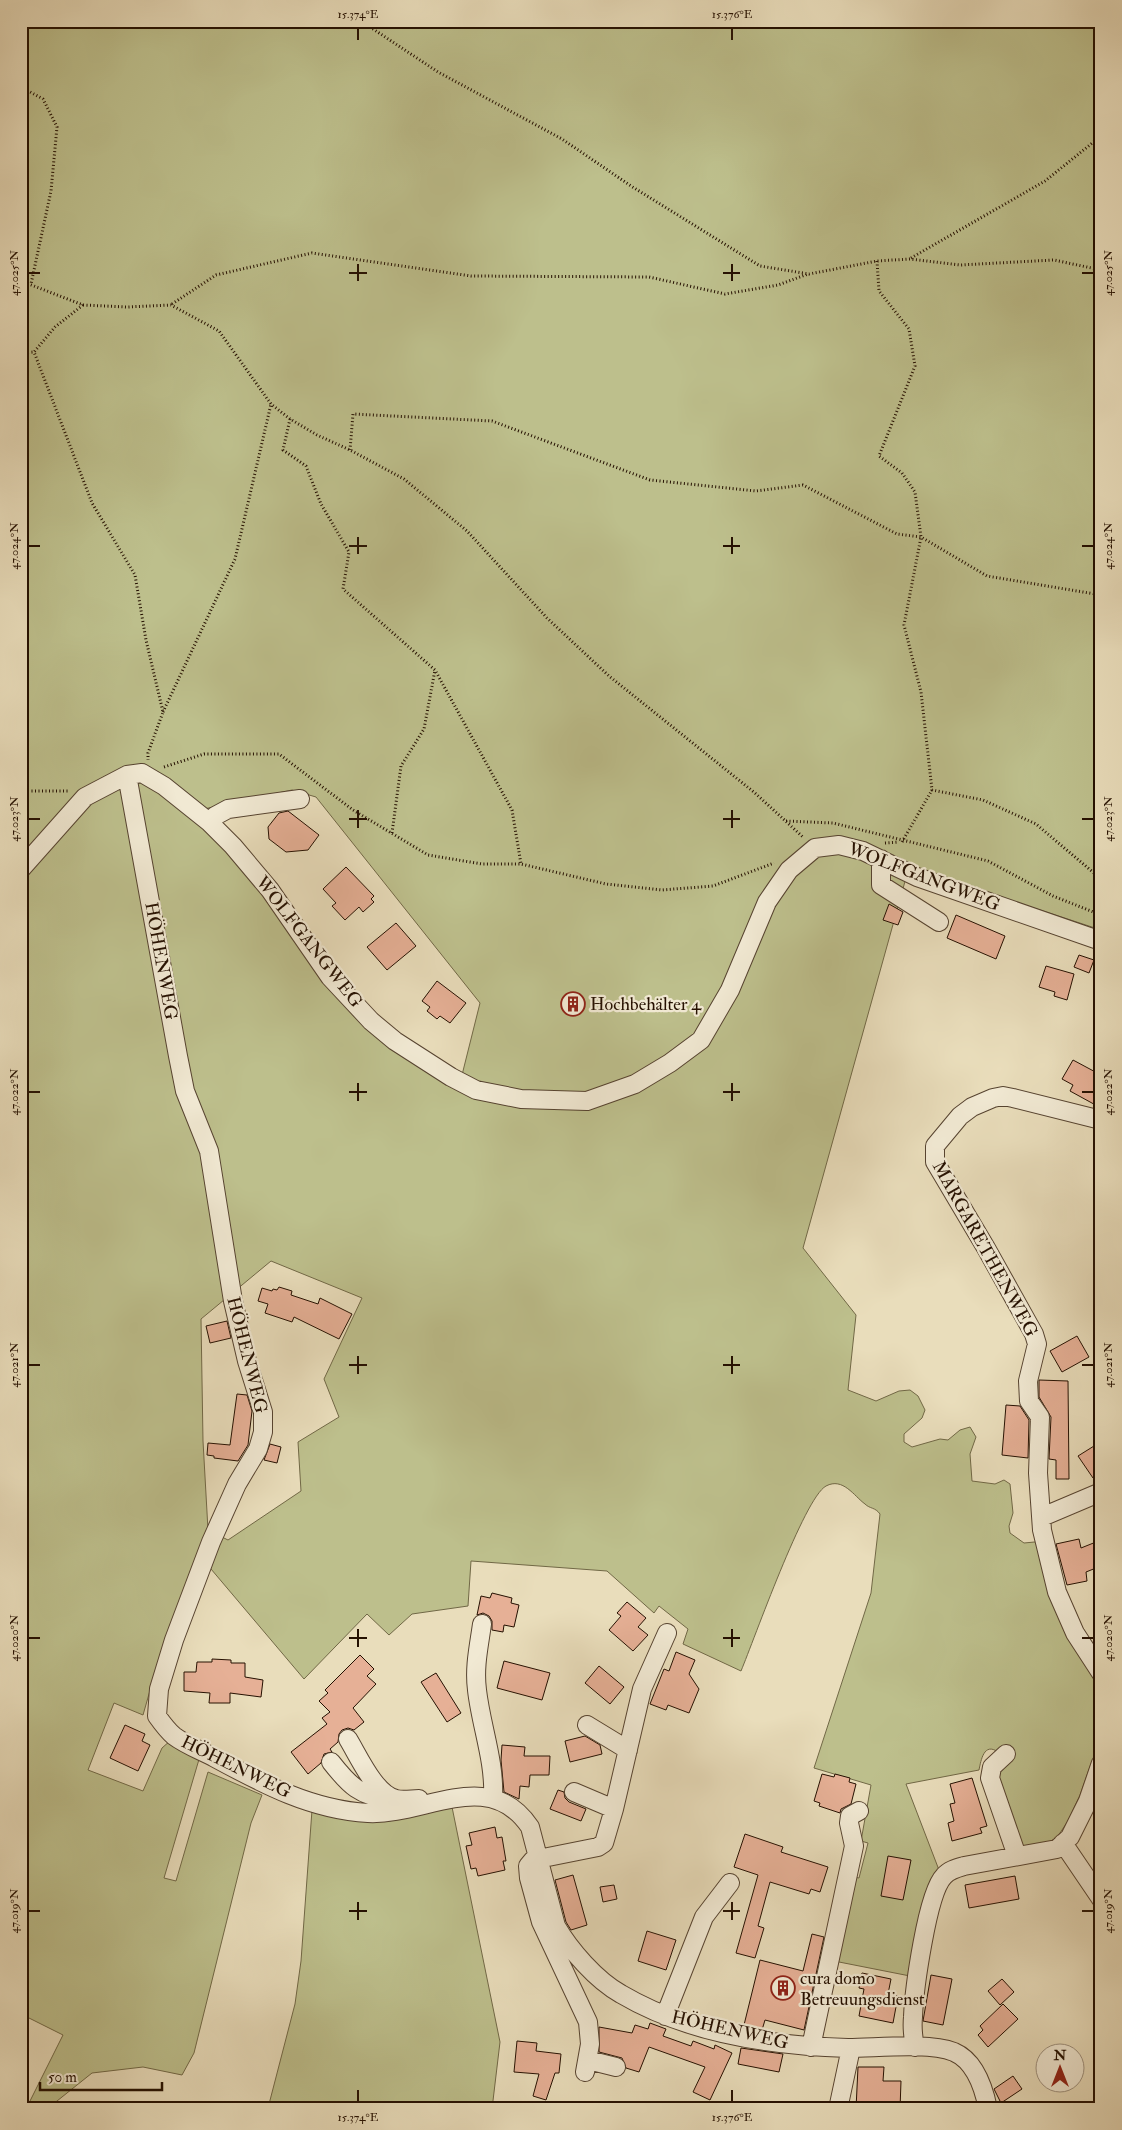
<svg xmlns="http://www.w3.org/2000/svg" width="1122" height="2130" font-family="'IM FELL Double Pica',serif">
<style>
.green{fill:#bdbf8c;stroke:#716846;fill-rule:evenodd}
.building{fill:#e6b096;stroke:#251001}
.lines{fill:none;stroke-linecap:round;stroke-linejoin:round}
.minor-casing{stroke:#564330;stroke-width:20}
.path{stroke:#251001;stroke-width:3;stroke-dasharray:1 2.5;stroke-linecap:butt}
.minor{stroke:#f1e9d3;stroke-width:18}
.ticks{fill:none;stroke:#251001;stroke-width:2}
.labels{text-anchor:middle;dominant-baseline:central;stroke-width:4.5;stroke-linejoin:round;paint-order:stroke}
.street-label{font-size:18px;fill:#251001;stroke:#f1e9d3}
.poi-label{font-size:18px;fill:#251001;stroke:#f1e9d3;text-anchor:start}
.neatline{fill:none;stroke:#251001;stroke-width:2}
.ticks-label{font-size:12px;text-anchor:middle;fill:#251001}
</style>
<rect width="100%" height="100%" fill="#e9ddbb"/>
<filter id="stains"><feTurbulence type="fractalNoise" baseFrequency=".004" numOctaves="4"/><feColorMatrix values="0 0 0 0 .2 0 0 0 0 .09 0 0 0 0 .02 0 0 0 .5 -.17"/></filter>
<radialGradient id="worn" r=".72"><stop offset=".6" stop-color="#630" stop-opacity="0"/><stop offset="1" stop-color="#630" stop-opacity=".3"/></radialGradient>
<path class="green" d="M21,21H1101V930L909,867L803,1248L856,1315L848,1390L876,1401L899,1391L910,1390L918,1396L925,1410L922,1418L904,1434V1442L912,1447L940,1439L948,1440L960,1430L970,1427L976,1437L970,1454L972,1481L995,1484L1004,1480L1010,1484L1013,1513L1009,1526L1010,1533L1024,1543L1045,1541L1101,1673V1747L1092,1761L1080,1795L1068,1821L1058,1836L1048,1843L1023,1848L999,1778L998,1752C984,1742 981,1760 979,1770L906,1784L939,1870L910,1976L834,1961L854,1877L859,1878L868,1843L861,1841L871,1785L814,1768L871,1593L880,1514C875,1507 870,1509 865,1504C854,1496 843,1477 826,1486C804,1498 754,1640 741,1671L683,1644L688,1629L659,1606L654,1613L607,1571L471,1561L468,1606L412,1614L389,1635L367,1614L304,1679L200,1556L153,1680L143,1715L114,1703L88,1770L143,1791L162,1748L171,1740L200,1756L164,1878L176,1881L208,1772L262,1795L251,1823L194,2053L182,2075L143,2067L92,2073L47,2109H26L63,2035L21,2014ZM292,790L316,797L480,1003L459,1087L319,970L204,809ZM271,1261L362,1298L324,1379L339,1417L298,1442L301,1491L228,1540L208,1530L203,1441L201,1319Z
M452,1807L500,2042L492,2109L268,2108L295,2004L301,1961L312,1810L367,1821H389Z"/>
<path class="building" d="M288,811L319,835L308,850L286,852L269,839L268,827L279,813Z
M346,867L374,896L371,899L374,902L363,912L359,907L345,920L332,906L336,903L323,889Z
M889,904L903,912L898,925L883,920Z
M956,915L1005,936L996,959L947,938Z
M396,923L416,946L387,970L367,947Z
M1079,955L1094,960L1089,973L1074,967Z
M1046,966L1074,974L1067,1000L1054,996L1055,992L1039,987Z
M437,981L466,1003L450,1023L440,1016L437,1019L427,1011L430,1007L422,1001Z
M1073,1060L1101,1075V1108L1070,1091L1073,1085L1062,1079Z
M279,1287L292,1291L291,1295L318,1304L320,1298L352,1314L339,1339L294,1317L292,1322L265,1313L268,1304L258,1301L262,1288L272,1291L273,1289L277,1290Z
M227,1321L231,1338L210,1343L206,1326Z
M1077,1336L1089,1357L1062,1372L1050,1351Z
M1039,1380L1068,1381L1069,1479H1056V1460L1049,1459L1051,1417L1039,1397Z
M237,1394L247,1395L252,1411L248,1445L238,1461L214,1458V1456L207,1455L208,1443L230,1445Z
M1006,1405L1020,1406L1029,1420L1028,1458L1002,1455Z
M270,1444L281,1447L277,1463L264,1460Z
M1094,1446L1101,1456V1473L1093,1478L1078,1456Z
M1079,1539L1081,1548L1101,1540V1566L1086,1572L1087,1581L1067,1585L1056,1544Z
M492,1593L512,1598L511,1603L519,1605L514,1627L504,1625L503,1632L492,1630V1621L489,1616L483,1613L477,1615L481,1596L490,1598Z
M627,1602L646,1618L638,1627L648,1635L633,1651L609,1630L621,1616L617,1613Z
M676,1652L695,1660L689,1674L699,1689L689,1713L668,1705L666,1710L650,1704L664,1669L669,1671Z
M360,1655L374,1669L367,1676L376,1684L353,1708L364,1722L354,1730L348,1728L342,1730L339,1734L338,1742L330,1749L332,1752L324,1754L321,1763L308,1774L291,1752L327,1724L322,1718L330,1712L319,1701L328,1693L325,1690Z
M212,1659L231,1660V1663H245V1677L263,1680L261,1697L230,1693V1703H209L210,1693L184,1691V1672H196L197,1662H212Z
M504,1661L550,1673L542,1700L497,1688Z
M599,1666L624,1687L610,1704L585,1683Z
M436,1673L461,1713L447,1722L421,1682Z
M125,1725L145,1734L142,1741L150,1745L138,1771L110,1758Z
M585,1736L600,1745L602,1754L570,1762L565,1741Z
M502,1745L525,1747L524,1756H550L549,1775H530L529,1787L520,1786L519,1799L504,1792L501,1760Z
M822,1774L834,1777L835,1774L850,1778L849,1782L856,1784L851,1804L841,1809L840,1813L819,1806L820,1803L814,1801Z
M972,1778L987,1826L980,1828L982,1833L952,1841L948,1823L954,1821L950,1804L955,1803L950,1784Z
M558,1790L564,1792L565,1798L569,1802L586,1809L581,1821L550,1809Z
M495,1827L497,1838L502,1837L506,1861H503L505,1870L478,1876L476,1868L471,1869L466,1846L472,1845L469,1833Z
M745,1834L783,1847L781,1852L828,1867L820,1892L811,1889L809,1894L770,1882L758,1926L764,1928L755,1958L736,1953L758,1875L734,1867Z
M888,1856L911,1860L903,1900L881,1896Z
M573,1875L587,1925L571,1930L566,1922L555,1880Z
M1015,1876L1019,1899L969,1908L965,1885Z
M614,1885L617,1899L603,1902L600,1887Z
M647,1931L676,1940L666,1970L638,1961Z
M812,1934L824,1937L804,2030L765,2020L762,2030L746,2027L744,2025L760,1960L803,1971Z
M862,1973L891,1979L888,1994L898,1996L893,2023L859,2016L864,1989L859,1988Z
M931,1975L952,1979L943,2025L923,2021Z
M1002,1979L1014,1992L1000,2005L988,1991Z
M1003,2004L1018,2019L988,2047L978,2035L983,2030L980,2026Z
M650,2023L666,2029L663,2036L691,2046L693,2041L714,2049L715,2045L732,2053L710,2100L693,2092L705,2067L649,2047L639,2072L626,2068L622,2058L599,2052V2027L632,2033L635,2025L648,2029Z
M517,2041L537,2043L536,2051L561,2054L559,2073H555L546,2100L533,2096L539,2074L514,2072Z
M741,2048L783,2054L779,2072L738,2064Z
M858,2067H884L883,2081H901L900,2109H856Z
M1013,2076L1022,2089L1001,2103L994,2089Z"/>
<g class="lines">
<g class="minor-casing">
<path id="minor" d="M127,775L178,1056L185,1091L209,1151L233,1301L247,1361L263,1412V1432L258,1449L237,1484L211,1542L174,1640L159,1689L157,1716C162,1723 168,1731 174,1736C186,1745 202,1751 215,1758C263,1784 312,1810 368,1813C424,1816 489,1766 530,1827L556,1926C570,1950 596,1980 621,1994C687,2033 772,2046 848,2048C877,2048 928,2042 954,2052C975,2061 984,2089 988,2109
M209,822L215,816L228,809L300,799
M881,859V885L939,922
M21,869L85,797L127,775L142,773L147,776L164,786L209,822L233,846L270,890L330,977L371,1021L395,1041L451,1077L476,1090L521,1099L587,1101L635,1084L670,1063L701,1040L730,990L767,902L789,870L815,848L839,845L863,851L917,877L1101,941
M1101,1120L1013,1098L1003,1096L993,1098L972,1107L960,1116L935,1146V1162L986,1248L1034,1334L1037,1344L1028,1381L1029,1401L1040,1417L1038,1473L1042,1530L1057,1592L1075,1633L1101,1673
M1042,1517L1101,1492
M482,1624C479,1646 474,1667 477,1690C481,1726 495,1761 493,1798
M587,1725L628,1750
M348,1739C359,1757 375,1794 396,1799C403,1801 412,1799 419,1799
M1006,1754L992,1767L990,1778L1017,1856
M331,1762C349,1785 360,1797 391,1799
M574,1792L614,1809
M1063,1843L1101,1899
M665,2016L704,1917L730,1883
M811,2047L854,1846L849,1823L850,1816L859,1811
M915,2047C913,2037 912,2027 913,2017C914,1991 927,1893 944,1876C949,1870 957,1868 964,1866L1057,1849L1070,1837L1088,1801L1101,1763
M588,2060L616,2067
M585,2072L590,2044L588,2022L541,1922L529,1878L528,1866L533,1860L598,1847L604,1843L614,1809L642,1689L667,1633
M838,2109L851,2048"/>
</g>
<path class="path" d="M361,21L438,72L562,139L631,186L760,266L809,274L877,261L910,259L960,265L1054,260L1101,270
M21,87L43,99L57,127L51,191L31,284
M911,258L1045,181L1101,136
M877,261L879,291L909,329L915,366L879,456L902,473L915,492L921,537L904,625L921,692L932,790L983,800L1036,824L1101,879
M21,281L83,305L127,307L171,305L219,331L271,404L290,419L317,435L350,450L404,479L467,531L547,618L609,676L755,793L804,838
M172,304L216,275L312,253L471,276L649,277L725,294L778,285L808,274
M83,305L55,327L34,352L92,503L135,575L146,640L163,712L148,753V760
M21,353L34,352
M290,419L283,450L306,466L321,504L349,552L343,589L435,670L512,810L521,864
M350,450L353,414L492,421L650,480L756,491L803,485L897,534L921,537L987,576L1101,595
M163,712L235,559L271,404
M164,767L204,754H279L353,810L428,855L482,864H521L606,884L662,890L713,886L774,863
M21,791H70
M786,821L833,823L988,861L1053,896L1101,915
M392,833L401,766L424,729L435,670
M902,842L932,790
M885,843L899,842"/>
<use href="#minor" class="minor"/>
</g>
<path class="ticks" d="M358,28V40M732,28V40M358,264V281M732,264V281M28,273H40M349,273H367M723,273H740M1082,273H1094M358,537V554M732,537V554M28,546H40M349,546H367M723,546H740M1082,546H1094M358,810V828M732,810V828M28,819H40M349,819H367M723,819H740M1082,819H1094M358,1083V1101M732,1083V1101M28,1092H40M349,1092H367M723,1092H740M1082,1092H1094M358,1356V1374M732,1356V1374M28,1365H40M349,1365H367M723,1365H740M1082,1365H1094M358,1629V1647M732,1629V1647M28,1638H40M349,1638H367M723,1638H740M1082,1638H1094M358,1902V1920M732,1902V1920M28,1911H40M349,1911H367M723,1911H740M1082,1911H1094M358,2090V2102M732,2090V2102"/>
<defs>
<g id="building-ring" transform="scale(1.25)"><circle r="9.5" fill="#f1e9d3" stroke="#8f2418" stroke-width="1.5"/><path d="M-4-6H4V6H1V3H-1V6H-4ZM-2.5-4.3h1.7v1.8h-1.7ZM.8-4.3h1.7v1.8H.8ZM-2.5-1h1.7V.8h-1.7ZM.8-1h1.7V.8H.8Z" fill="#8f2418"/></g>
</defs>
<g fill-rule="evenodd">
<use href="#building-ring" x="573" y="1004"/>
<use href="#building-ring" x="783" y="1988"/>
</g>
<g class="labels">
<g class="street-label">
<text transform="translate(924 877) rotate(21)">WOLFGANGWEG</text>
<text transform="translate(309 942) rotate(52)">WOLFGANGWEG</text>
<text transform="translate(161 961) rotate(80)">HÖHENWEG</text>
<text transform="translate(985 1249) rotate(61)">MARGARETHENWEG</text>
<text transform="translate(247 1355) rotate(76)">HÖHENWEG</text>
<text transform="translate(236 1767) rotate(26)">HÖHENWEG</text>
<text transform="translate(730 2030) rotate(13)">HÖHENWEG</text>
</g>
<g class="poi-label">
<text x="590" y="1004">Hochbehälter 4</text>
<text x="800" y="1978">cura domo<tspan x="800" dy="21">Betreuungsdienst</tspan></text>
</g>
</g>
<rect width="1122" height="2130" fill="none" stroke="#e9ddbb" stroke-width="55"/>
<g transform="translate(1060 2068)"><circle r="24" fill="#f1e9d3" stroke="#9f927f"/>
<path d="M0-4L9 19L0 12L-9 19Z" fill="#8f2418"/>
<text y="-8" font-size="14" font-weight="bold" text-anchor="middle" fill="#251001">N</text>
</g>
<path d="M40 2082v8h122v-8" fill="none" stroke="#251001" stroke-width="2.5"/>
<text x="48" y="2082" font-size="15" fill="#251001" stroke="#f1e9d3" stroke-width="4" paint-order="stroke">50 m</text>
<rect x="28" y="28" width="1066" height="2074" class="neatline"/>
<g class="ticks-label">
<text x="358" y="18">15.374°E</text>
<text x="732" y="18">15.376°E</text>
<text transform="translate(14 273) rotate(-90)" y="4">47.025°N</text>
<text transform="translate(1108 273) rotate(-90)" y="4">47.025°N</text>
<text transform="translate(14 546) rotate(-90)" y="4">47.024°N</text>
<text transform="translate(1108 546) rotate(-90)" y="4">47.024°N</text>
<text transform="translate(14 819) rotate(-90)" y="4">47.023°N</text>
<text transform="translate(1108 819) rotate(-90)" y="4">47.023°N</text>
<text transform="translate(14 1092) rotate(-90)" y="4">47.022°N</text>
<text transform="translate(1108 1092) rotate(-90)" y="4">47.022°N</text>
<text transform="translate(14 1365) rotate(-90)" y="4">47.021°N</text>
<text transform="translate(1108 1365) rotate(-90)" y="4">47.021°N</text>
<text transform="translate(14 1638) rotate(-90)" y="4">47.020°N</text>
<text transform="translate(1108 1638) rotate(-90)" y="4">47.020°N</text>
<text transform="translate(14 1911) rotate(-90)" y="4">47.019°N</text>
<text transform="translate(1108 1911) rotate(-90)" y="4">47.019°N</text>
<text x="358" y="2121">15.374°E</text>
<text x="732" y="2121">15.376°E</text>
</g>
<rect width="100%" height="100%" filter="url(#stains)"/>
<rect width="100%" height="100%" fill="url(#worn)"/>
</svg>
